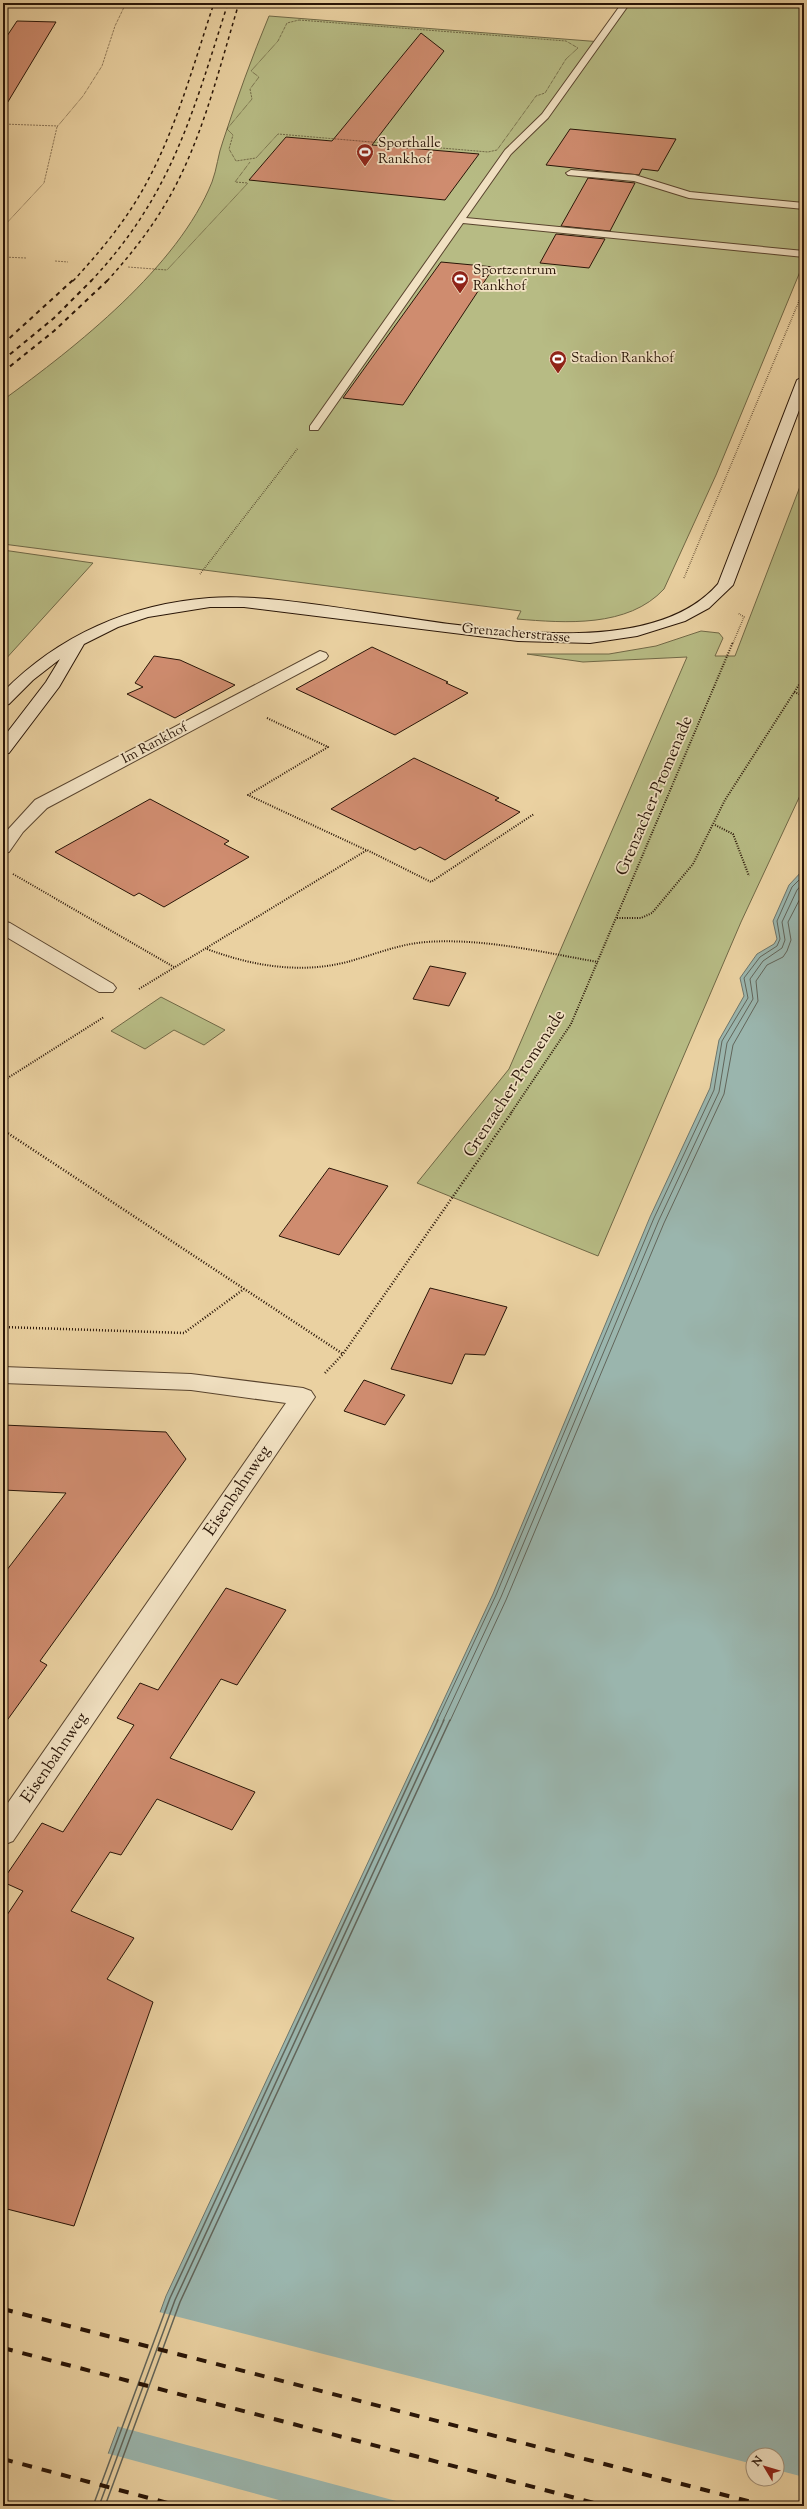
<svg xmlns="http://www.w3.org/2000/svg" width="807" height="2509" font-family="'Sorts Mill Goudy',serif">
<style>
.green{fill:#b7bb84;stroke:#706846}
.water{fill:#9ab5ad;stroke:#6d756b;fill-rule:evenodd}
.pier{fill:#ead1a1}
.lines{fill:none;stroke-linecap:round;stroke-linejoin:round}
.shore-far1{stroke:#62655a;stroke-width:1}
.shore{stroke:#62655a;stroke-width:1.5}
.building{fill:#cf8c6f;stroke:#291507}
.lane-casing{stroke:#59442e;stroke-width:2}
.street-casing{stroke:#59442e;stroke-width:2}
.secondary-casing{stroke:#291507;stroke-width:2}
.path-far3{stroke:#291507;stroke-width:1;stroke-dasharray:0.5 1;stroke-linecap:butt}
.path-far2{stroke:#291507;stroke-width:1.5;stroke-dasharray:0.5 1.5;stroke-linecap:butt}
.path-far1{stroke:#291507;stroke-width:2;stroke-dasharray:1 1.5;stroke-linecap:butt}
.path{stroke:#291507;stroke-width:2.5;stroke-dasharray:1 2;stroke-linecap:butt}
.lane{fill:#f1e1c2;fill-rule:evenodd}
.street{fill:#f1e1c2;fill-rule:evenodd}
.secondary{fill:#f1e1c2;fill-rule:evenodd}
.rail-far2{stroke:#291507;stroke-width:1.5;stroke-dasharray:3.5 3.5;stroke-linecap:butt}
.rail-far1{stroke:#291507;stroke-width:2;stroke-dasharray:4.5 4.5;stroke-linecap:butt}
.rail{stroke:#291507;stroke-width:4;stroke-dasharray:10 10;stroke-linecap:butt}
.labels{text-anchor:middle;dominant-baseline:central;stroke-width:3.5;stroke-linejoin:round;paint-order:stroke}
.far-poi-label{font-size:14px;fill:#291507;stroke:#f1e1c2;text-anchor:start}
.far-street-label{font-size:14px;fill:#291507;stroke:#f1e1c2}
.street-label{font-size:17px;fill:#291507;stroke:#f1e1c2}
</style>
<rect width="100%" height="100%" fill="#ead1a1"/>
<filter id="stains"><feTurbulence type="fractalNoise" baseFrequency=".005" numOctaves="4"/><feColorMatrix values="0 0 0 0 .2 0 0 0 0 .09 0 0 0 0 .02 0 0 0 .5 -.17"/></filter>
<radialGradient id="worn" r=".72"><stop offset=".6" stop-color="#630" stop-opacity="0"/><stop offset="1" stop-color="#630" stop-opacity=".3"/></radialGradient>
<path class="green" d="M630,3H804V262L716,475L664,589C628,628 565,623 517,619L521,611L3,544V400C76,347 178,267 212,182C217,169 218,154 223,141C237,98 252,57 269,16L602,42Z
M804,476V787L741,922L598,1256L417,1183L509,1069L687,657L583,662L527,654H609L656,646L701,631L719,633L723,638L715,656H735Z
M3,550L93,563L3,662Z
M161,997L225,1030L204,1045L174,1030L145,1049L111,1031Z"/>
<path class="water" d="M804,869V2506H89L166,2296L493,1594L650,1217L710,1088L719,1040L744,996L740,978L757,954L774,944L777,939L773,921L789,885ZM753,2455H777V2479H753Z"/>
<path class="pier" d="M159,2312L753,2464V2479H777V2470L804,2477V2506H415L116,2426Z
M106,2453L301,2506H87Z"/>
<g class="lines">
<path class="shore-far1" d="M437,1721L496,1595L654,1218L714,1090L722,1041L748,998L744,978L760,957L777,946L780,939L777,921L792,887L804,875
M443,1721L501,1597L659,1220L719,1092L727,1043L753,999L750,979L763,961L782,948L785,940L782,922L797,890L804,882
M450,1721L506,1600L664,1223L724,1094L733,1045L758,1001L756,981L767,965L783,957L787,951L791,940L788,922L804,891"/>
<path class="shore" d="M93,2506L170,2298L438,1720
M99,2506L175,2300L444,1720
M105,2506L180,2302L450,1720"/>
</g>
<path class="building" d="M17,21L56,22L3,110V42Z
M421,33L444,51L372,145L479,154L445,200L249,180L286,137L332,141Z
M570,129L676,139L658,171L642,169L639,175L546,165Z
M588,178L635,183L610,231L561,226Z
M556,234L605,239L589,268L540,263Z
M441,262L494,267L403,405L343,398Z
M372,647L448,682L446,683L468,693L395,735L296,689Z
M154,656L180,660L235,685L175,718L127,694L143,687L135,683Z
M414,758L499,798L495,800L520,812L445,860L420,847L415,850L331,809Z
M150,799L229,841L224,844L249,857L164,907L139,893L134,896L55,852Z
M430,966L466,973L449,1006L413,999Z
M329,1168L388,1186L339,1255L279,1236Z
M430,1288L507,1307L485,1355L465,1354L452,1384L391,1369Z
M364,1380L405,1395L385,1425L344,1411Z
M3,1425L166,1432L186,1459L40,1661L47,1665L3,1726V1575L66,1493L3,1490Z
M226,1588L286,1610L237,1685L221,1679L170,1758L255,1792L232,1830L157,1799L121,1855L110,1852L71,1911L134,1938L107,1979L153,2002L74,2226L3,2208V1921L23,1891L3,1882V1880L42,1823L63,1832L134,1725L117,1718L140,1683L158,1690Z"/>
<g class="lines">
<g class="lane-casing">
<path id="lane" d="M622,3H630L548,118L511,154L466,218L804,251V257L463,223L318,430H310V426L505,150L542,114Z
M571,170L635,175L690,192L804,203V209L689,198L634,181L568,175L566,173Z"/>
</g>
<g class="street-casing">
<path id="street" d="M320,651L326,653L328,656L326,659L47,808L23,832L9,852L3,853V835L35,800Z
M3,921L10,923L113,984L116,988L113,992H99L3,935Z
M3,1367L191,1374L303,1388L311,1391L315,1397L13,1841L3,1845V1810L286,1403L191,1390L3,1383Z"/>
</g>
<g class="secondary-casing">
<path id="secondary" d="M804,376V397L733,585L709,608L685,621L637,636L590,643L518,641L244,607H210L148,617L118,627L84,644L59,687L9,753L3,754V738L46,682L60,659L33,680L9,704L3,706V692C59,635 130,604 209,598C338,587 624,692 718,584L797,380Z"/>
</g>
<path class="path-far3" d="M3,8L7,3
M299,20L566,41L578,48L566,59L545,93L536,96L497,150L488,152L278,134L256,158L236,161L229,149L233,135L227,129L252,99L250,89L259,77L251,71L278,41L287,23Z
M3,124L58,126
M3,227L44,183L57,127L83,96L102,66L115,26L126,3
M3,257L26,258
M55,261L68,262
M128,267L167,270L248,183L235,182L250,162"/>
<path class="path-far2" d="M200,574L298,448
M684,578L804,289
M733,643L744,617L738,613"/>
<path class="path-far1" d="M794,692L804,696
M267,718L328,747L248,795L366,850
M715,825L733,834L749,876
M13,874L174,967
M617,918H641L652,913L693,864L725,800L804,677
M207,949C252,966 300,974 347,962C373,955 399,944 426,942C484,938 541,952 598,962
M139,989L367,850L431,882L534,814
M3,1081L104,1017
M511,1113L571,1024L733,642"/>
<path class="path" d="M3,1130L343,1354
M3,1327L184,1333L244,1289
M325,1373L343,1354L512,1112"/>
<use href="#lane" class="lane"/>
<use href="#street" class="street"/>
<use href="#secondary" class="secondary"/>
<path class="rail-far2" d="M73,281C101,251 128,218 147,182C177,126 194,63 214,3
M91,281C172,195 193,112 228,3
M107,281C128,258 147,234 163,208C201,146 218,72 239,3"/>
<path class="rail-far1" d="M3,344L73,280
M3,360L54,318L92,280
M3,372L54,331L108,280"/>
<path class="rail" d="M3,2309L767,2506
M3,2348L606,2506
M3,2459L179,2506"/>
</g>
<defs>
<g id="stadium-pin" transform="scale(0.9)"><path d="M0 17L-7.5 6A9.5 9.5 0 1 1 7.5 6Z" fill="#8f2418" stroke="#f1e1c2"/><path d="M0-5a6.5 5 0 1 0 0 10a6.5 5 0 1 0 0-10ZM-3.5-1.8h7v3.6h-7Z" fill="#fff"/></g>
</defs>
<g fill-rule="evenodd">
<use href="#stadium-pin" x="365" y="152"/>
<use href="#stadium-pin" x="460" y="279"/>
<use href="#stadium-pin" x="558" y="359"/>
</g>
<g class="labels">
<g class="far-poi-label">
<text x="378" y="144">Sporthalle<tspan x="378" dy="16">Rankhof</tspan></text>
<text x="473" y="271">Sportzentrum<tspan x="473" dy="16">Rankhof</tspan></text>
<text x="571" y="359">Stadion Rankhof</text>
</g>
<g class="far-street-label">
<text transform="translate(516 634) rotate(5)">Grenzacherstrasse</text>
<text transform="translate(155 744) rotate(-28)">Im Rankhof</text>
</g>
<g class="street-label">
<text transform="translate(655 796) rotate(-67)">Grenzacher-Promenade</text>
<text transform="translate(515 1084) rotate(-57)">Grenzacher-Promenade</text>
<text transform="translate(238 1491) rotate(-56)">Eisenbahnweg</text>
<text transform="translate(55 1758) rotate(-56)">Eisenbahnweg</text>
</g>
</g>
<rect width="807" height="2509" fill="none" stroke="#ead1a1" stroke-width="16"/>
<rect x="4" y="4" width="799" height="2501" fill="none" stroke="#291507" stroke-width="2"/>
<rect x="8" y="8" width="791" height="2493" fill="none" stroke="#291507"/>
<g transform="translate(765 2467) rotate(308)"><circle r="19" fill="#f1e1c2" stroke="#a18f77"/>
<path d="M0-3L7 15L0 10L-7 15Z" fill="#8f2418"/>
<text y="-6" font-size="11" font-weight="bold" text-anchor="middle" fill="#291507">N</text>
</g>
<rect width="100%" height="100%" filter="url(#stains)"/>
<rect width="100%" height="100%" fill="url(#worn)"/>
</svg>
